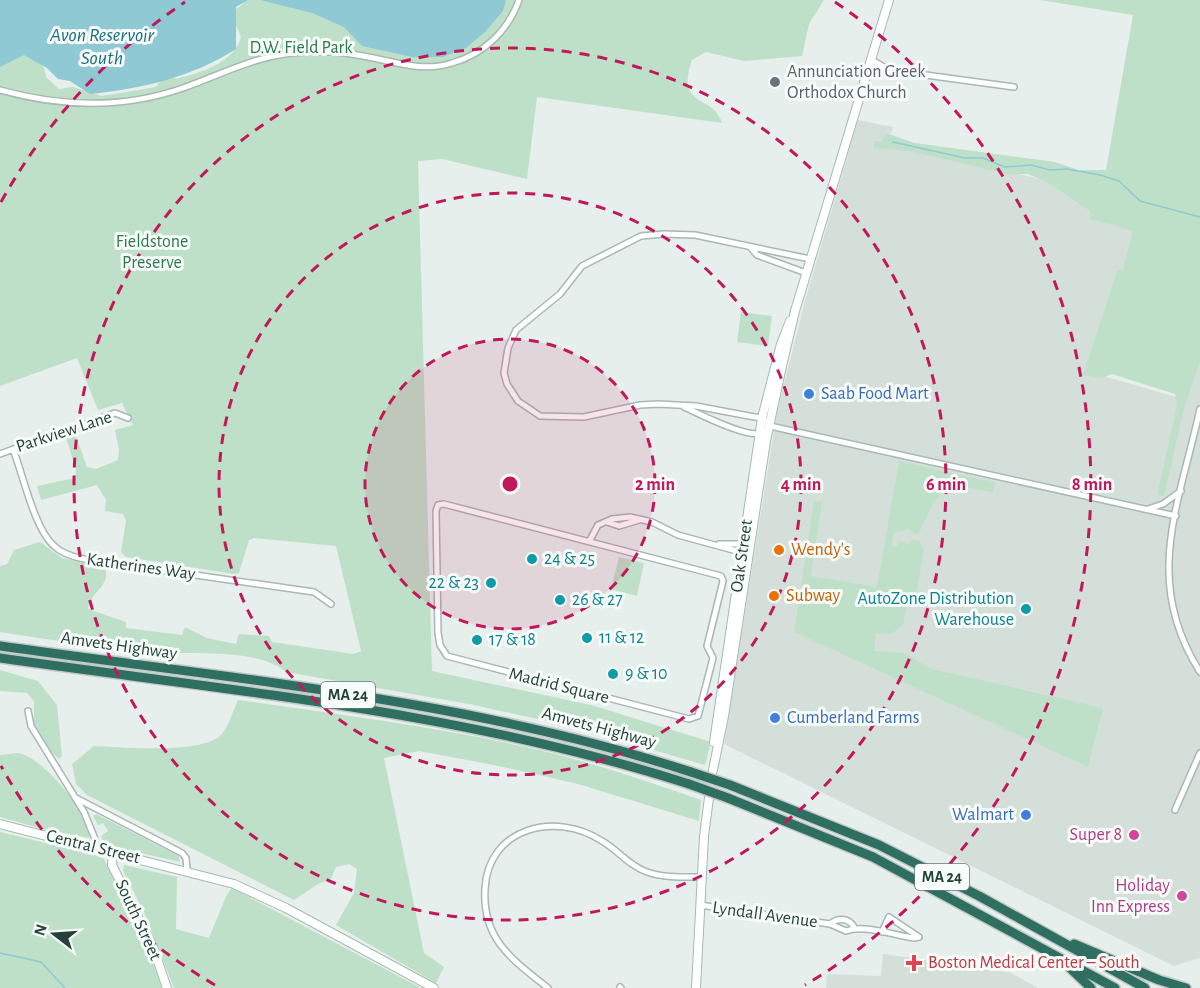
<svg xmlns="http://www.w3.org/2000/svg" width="1200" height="988" font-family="'Alegreya Sans',sans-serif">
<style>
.built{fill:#d4dfda}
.green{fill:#bfe0c8}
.water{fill:#8ec9d4}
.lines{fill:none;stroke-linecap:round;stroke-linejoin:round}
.stream{stroke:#8ec9d4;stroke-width:1.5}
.street-casing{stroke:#a8b8b2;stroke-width:8}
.secondary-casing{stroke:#a4bbb3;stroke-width:10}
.highway-casing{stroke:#c2cac8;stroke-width:12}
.street{stroke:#fff;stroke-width:5}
.secondary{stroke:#fff;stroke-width:8}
.highway{stroke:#2f6f62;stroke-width:9}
.highway-bridge-casing{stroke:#c2cac8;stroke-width:12;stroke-linecap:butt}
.highway-bridge{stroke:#2f6f62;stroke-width:9}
.ring{fill:none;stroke:#c2185b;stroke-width:3;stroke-dasharray:10 8}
.worship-dot{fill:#6b7280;stroke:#f7fbf9;stroke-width:2}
.shop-dot{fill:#3f7fe0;stroke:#f7fbf9;stroke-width:2}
.food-dot{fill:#e8710a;stroke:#f7fbf9;stroke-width:2}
.culture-dot{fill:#0f9aa8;stroke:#f7fbf9;stroke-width:2}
.hotel-dot{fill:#d1479c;stroke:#f7fbf9;stroke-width:2}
.health-dot{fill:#e0444e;stroke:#f7fbf9;stroke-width:2}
.labels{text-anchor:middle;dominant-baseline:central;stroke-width:6;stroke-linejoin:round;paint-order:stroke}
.shield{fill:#f7fbf9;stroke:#637a73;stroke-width:1.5}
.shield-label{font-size:16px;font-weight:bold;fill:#24423a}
.park-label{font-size:18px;fill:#2d7a4b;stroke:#f7fbf9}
.worship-label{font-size:18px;fill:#5b616d;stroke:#f7fbf9;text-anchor:start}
.shop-label{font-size:18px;fill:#366cbe;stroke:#f7fbf9;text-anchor:start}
.street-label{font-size:18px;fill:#24423a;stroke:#f7fbf9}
.food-label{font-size:18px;fill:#c56008;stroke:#f7fbf9;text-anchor:start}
.culture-label{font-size:18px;fill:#0d838f;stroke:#f7fbf9;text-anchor:start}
.hotel-label{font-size:18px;fill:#b23c85;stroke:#f7fbf9;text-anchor:end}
.health-label{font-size:18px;fill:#be3a42;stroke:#f7fbf9;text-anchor:start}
.water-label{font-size:20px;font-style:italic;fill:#1c6f80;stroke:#f7fbf9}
.centre{fill:#c2185b;stroke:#f7fbf9;stroke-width:3}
.ring-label{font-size:18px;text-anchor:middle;font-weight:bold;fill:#c2185b;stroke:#f7fbf9;stroke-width:6;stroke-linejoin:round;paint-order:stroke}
</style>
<rect width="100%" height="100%" fill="#e6efeb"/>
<path class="built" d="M858,120L893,127L891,134L886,133L911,150L1054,182L1136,229L1090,372L1183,399L1200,334V958L1174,966L724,744L777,412L805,301Z
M883,954L1009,972L1038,988H826L827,974L881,976Z"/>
<path class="green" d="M243,0H824L809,24L802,56L744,61L706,52L692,60C675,109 713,93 722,123L537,97L527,179L442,159L418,161L432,671L591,705L711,742L705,765L570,726L469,704L286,672C256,646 182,656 142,652C95,647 47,639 0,632V566L7,564L14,550L40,542L62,558L105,567C111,588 90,591 88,609L126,622V628L182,635L185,627L207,638L236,644L239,634L269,636L272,642L353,654L361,651L336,546L254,538L249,540L239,573L234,574L126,557L121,552L126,521L123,514L105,511L106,500L97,485L41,500L37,486L75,478L76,469L66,438L75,434L87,467L96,469L118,460L119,450L115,430L133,425L122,403L98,410L77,358L0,386V65L18,48L41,59L47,78L59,89L73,87L102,96L156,87C159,84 161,78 165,77C170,76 174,79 179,78C201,73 236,61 241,37L233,18L236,9L243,4Z
M1040,0H1200V362L1184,409L1164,496L1157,495L1177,406L1175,394L1112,374L1102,378L1083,375L1117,271L1123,269L1133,231L1091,219L1090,211L1047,182L1028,174H1007L910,151L873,148L875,141H882L886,133L915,143L1055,162L1079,170H1106L1133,15Z
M741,312L772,316L768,346L737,342Z
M899,461L995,483L993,492C937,481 942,487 918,535L908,529L894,533L891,546L897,547L899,542L910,544L912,540L919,541L924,549L917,591L909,595L903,625L891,634H876L874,651L904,653L932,669L1103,708L1088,767L794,632L814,501L822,502L811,576L877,587Z
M619,557L644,563L637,596L611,589Z
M0,670L38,681L57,705L62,756L59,759L48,749L34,727V701L27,693L0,691Z
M238,700C334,714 431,726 526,747C585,760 644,780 701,800L699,821L578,784L499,766L419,751L384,758L424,953L444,967L436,983L336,925L354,893L357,869L349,864L336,867L331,879L318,884L294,900L87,795L76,784L72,764L94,746C121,747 204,755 222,734C229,725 233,711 238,700Z
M18,753C42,756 91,815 89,838L43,829L0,817V755Z
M96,814L179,856L180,862L105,845L101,836L108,831L103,823L98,825L93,816Z
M0,832L103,857L150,955L162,988H0Z
M124,865L177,877L176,929L209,938L227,894L232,888L421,988H174L144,912L123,871Z"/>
<path class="water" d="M0,0H248L236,7V49C193,77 140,89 90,94L70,81L58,79L47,68L24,55L0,67Z
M260,0H506L503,11L486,31L466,48L443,57H412L362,46L344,27L312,13Z"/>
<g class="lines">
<path class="stream" d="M893,142L965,158H983L1005,167L1031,165L1050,170L1067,169L1100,175L1119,181L1140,201L1200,217
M0,953L41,962L65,988"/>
<g class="street-casing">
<path id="street" d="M870,59L889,70
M866,75L889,70L1014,87
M0,90C61,107 123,109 183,88C225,73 263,52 309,52C327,51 345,52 363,56C393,61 422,73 452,63C484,54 508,31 519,0
M751,248L757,255L806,273
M684,407C700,414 746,438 761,433
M1200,409C1179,505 1142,581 1200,672
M770,426L762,418L749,416L696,406L658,404L640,405L584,417L540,416L518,401L507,384L504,373L508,348L516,330L560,294L582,266L641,236L664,234L695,235L810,259
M770,426L1176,516
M13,449C23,475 34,527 53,545C62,554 73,557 84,559L314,592L331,604
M0,454L115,413L128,418
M444,504L721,576L723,581L707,646L713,658L698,716L689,719L447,656L440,645L438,633L436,511L438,505Z
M1148,509L1163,504L1181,491
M607,522L619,526L639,520
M590,540L598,525L612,519L630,517L652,522L678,535L744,553
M719,544H745
M28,711L31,726L84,812L95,839V848
M76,798L182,853L186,858L187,870
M1175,810L1200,753
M700,905L830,924L846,931C864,924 893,935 914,938L919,937L889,917L882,932
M830,924C838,917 849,918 854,927
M620,987L621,988
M548,988C513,960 482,940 485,889C488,827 556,811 602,841C618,850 629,866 647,872C664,878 684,877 702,877"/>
</g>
<g class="secondary-casing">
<path id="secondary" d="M714,742L762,418L781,344L790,321
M713,770L724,716L766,441L782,366L795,311L889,0
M0,824L234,884L286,908L434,988
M113,852L112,865L153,947L167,988
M696,988L704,836L712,775"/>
</g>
<g class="highway-casing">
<path id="highway" d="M0,646C232,679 468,699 691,772
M0,658C231,691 466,712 689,784
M730,785L879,845L979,896L1145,988
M728,798L873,857L1115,988
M1074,944L1159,980L1186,988
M1070,968L1091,988"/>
</g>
<use href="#street" class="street"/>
<use href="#secondary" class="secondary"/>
<use href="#highway" class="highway"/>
<g class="highway-bridge-casing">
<path id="highway-bridge" d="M691,772L730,785
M689,784L728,798"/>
</g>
<use href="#highway-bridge" class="highway-bridge"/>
</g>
<circle cx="510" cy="484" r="145" fill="#c2185b" fill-opacity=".12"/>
<g class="ring">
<circle cx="510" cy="484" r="145"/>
<circle cx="510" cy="484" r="291"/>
<circle cx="510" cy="484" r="436"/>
<path d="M215 985A582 582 0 0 1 1 766M1 202A582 582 0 0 1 185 2M835 2A582 582 0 0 1 805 985"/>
</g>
<circle class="worship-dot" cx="775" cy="82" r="6"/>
<g class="shop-dot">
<circle cx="809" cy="394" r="6"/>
<circle cx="775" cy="718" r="6"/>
<circle cx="1026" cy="815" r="6"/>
</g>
<g class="food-dot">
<circle cx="779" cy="550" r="6"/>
<circle cx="774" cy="596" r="6"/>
</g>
<g class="culture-dot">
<circle cx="532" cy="559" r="6"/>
<circle cx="491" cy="583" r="6"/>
<circle cx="560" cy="600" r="6"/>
<circle cx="1026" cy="609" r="6"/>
<circle cx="587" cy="638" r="6"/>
<circle cx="477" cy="640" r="6"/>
<circle cx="613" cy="674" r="6"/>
</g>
<g class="hotel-dot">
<circle cx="1134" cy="835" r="6"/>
<circle cx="1182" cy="896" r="6"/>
</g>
<path class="health-dot" d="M911 954h6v6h6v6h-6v6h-6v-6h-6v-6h6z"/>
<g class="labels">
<g class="shield">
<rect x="321" y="682" width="54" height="26" rx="4.5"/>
<rect x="915" y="864" width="54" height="26" rx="4.5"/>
</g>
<g class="shield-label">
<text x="348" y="695">MA 24</text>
<text x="942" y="877">MA 24</text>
</g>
<g class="park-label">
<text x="301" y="48">D.W. Field Park</text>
<text x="152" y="242">Fieldstone<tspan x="152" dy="21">Preserve</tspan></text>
</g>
<g class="worship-label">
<text x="787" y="72">Annunciation Greek<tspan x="787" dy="21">Orthodox Church</tspan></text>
</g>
<g class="shop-label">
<text x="821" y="394">Saab Food Mart</text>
<text x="787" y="718">Cumberland Farms</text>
<text x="1014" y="815" text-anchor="end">Walmart</text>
</g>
<g class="street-label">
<text transform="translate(64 432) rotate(-18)">Parkview Lane</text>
<text transform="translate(742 556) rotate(-82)">Oak Street</text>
<text transform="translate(141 567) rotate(8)">Katherines Way</text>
<text transform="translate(119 646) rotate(8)">Amvets Highway</text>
<text transform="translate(559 686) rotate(14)">Madrid Square</text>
<text transform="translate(599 728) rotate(15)">Amvets Highway</text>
<text transform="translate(93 847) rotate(14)">Central Street</text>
<text transform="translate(765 915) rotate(8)">Lyndall Avenue</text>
<text transform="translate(138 920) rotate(65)">South Street</text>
</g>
<g class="food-label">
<text x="791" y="550">Wendy's</text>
<text x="786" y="596">Subway</text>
</g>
<g class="culture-label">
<text x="544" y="559">24 &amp; 25</text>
<text x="479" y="583" text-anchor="end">22 &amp; 23</text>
<text x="1014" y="599" text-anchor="end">AutoZone Distribution<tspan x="1014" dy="21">Warehouse</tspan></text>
<text x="572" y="600">26 &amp; 27</text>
<text x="599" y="638">11 &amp; 12</text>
<text x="489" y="640">17 &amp; 18</text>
<text x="625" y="674">9 &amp; 10</text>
</g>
<g class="hotel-label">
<text x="1122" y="835">Super 8</text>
<text x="1170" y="886">Holiday<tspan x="1170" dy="21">Inn Express</tspan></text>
</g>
<g class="health-label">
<text x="928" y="963">Boston Medical Center – South</text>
</g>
<g class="water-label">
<text x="102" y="35">Avon Reservoir<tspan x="102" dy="23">South</tspan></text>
</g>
</g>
<circle cx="510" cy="484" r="9" class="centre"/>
<g class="ring-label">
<text x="655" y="490">2 min</text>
<text x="801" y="490">4 min</text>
<text x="946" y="490">6 min</text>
<text x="1092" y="490">8 min</text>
</g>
<g transform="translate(54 934) rotate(287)" stroke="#f7fbf9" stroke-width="4.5" paint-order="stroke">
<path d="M0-4.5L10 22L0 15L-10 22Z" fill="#24423a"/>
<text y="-9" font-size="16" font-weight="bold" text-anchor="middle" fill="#24423a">N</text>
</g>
</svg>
